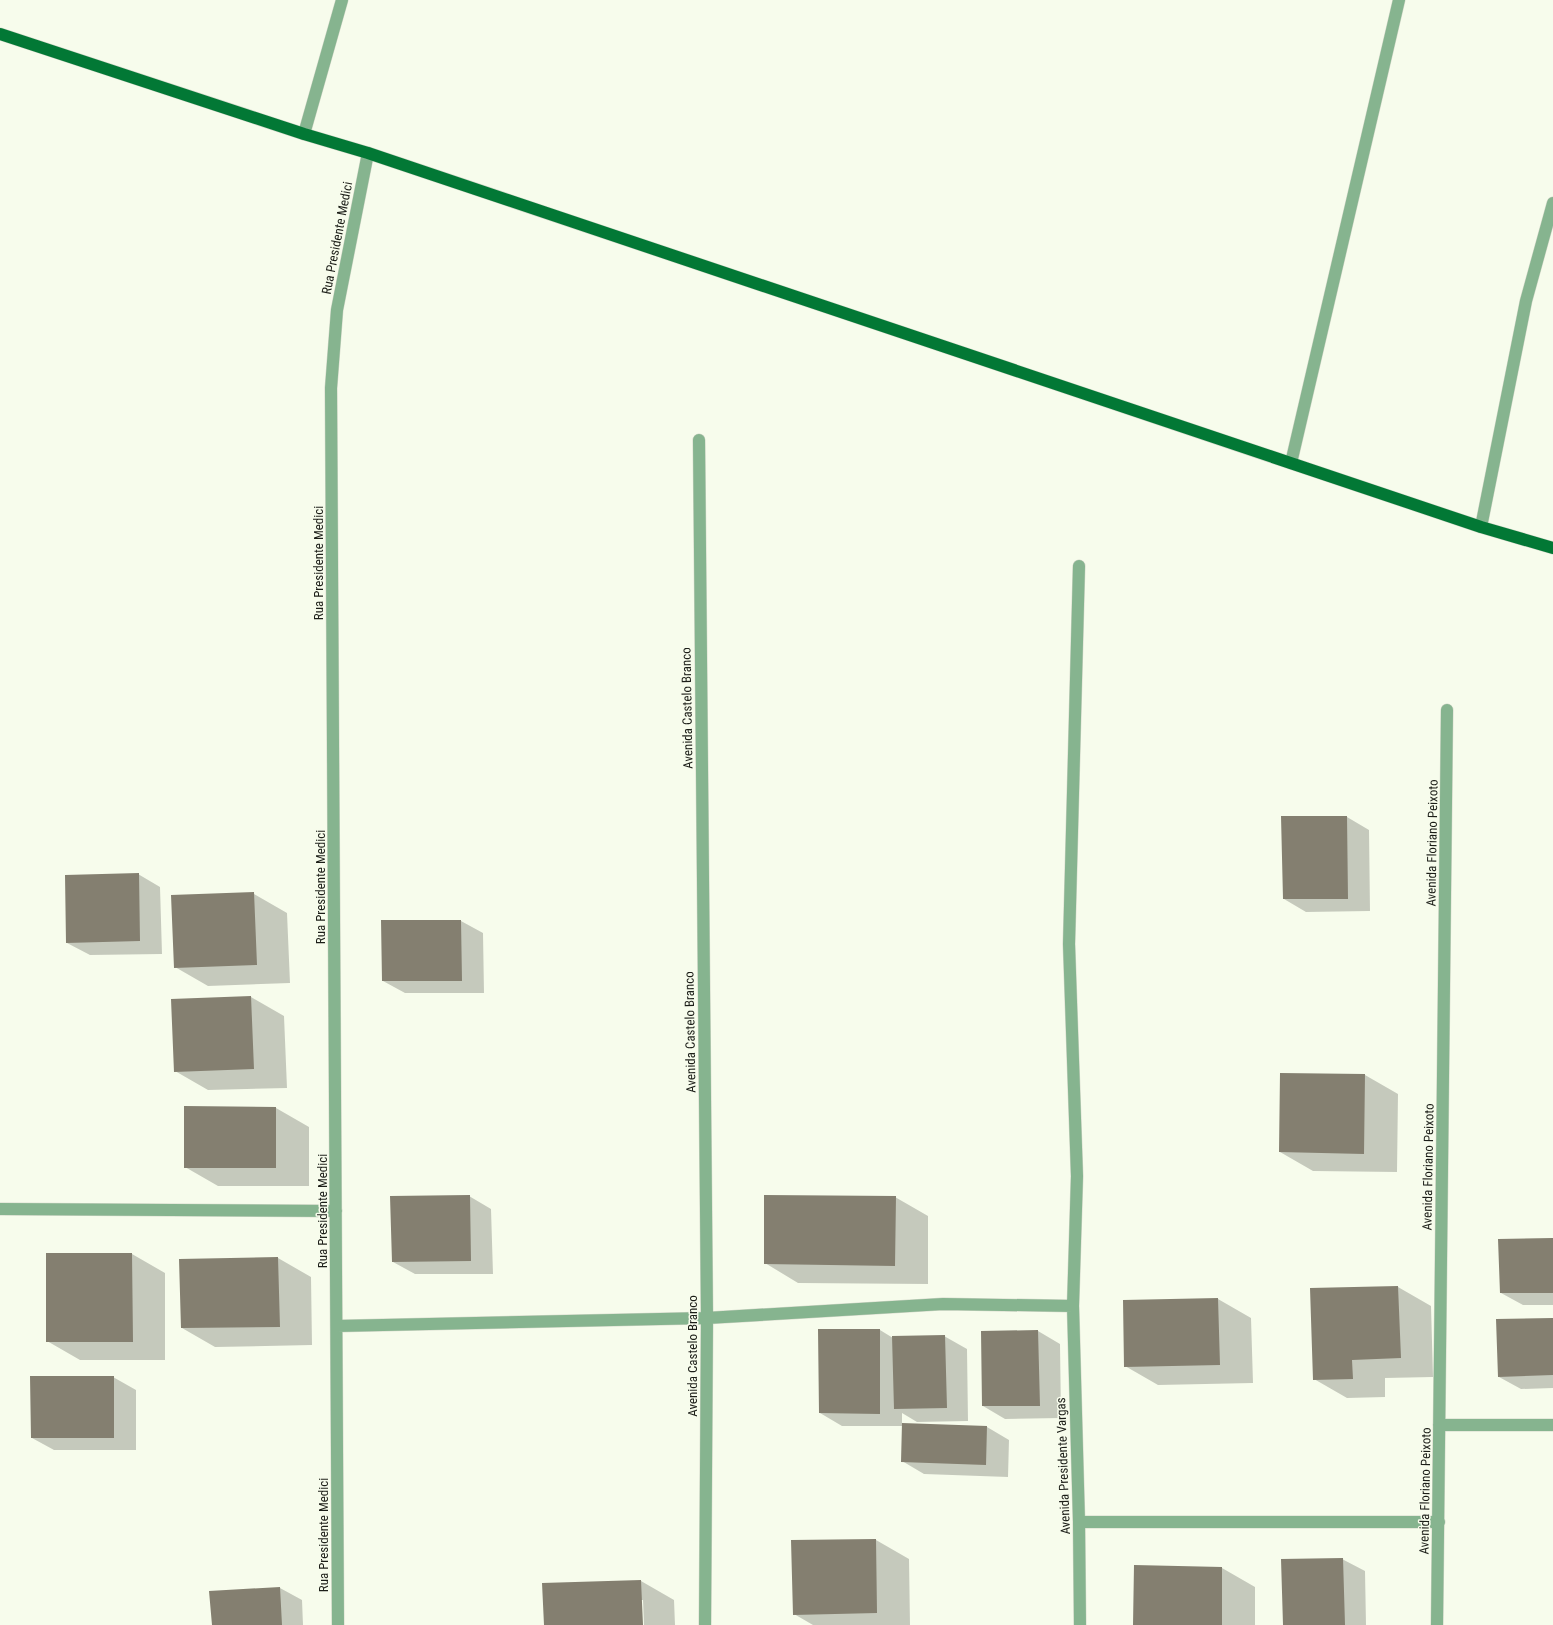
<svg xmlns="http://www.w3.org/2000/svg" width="1553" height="1625" font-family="'Roboto Condensed',sans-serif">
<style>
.shadow{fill:#0003}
.building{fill:#847f70}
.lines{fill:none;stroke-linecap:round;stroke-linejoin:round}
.street-casing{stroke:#d4d8ca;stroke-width:13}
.primary-casing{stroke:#d4d8ca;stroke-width:13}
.street{stroke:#86b48f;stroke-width:12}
.primary{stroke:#027835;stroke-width:12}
.labels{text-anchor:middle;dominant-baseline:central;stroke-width:3;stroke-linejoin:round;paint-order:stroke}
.street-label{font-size:13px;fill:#1c1e18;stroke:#f7fcec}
</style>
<rect width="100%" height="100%" fill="#f7fcec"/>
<path class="shadow" d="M1347,817L1369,830L1370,911L1306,912L1284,899Z
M138,874L160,887L162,954L90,955L67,943Z
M254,894L287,913L290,983L208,986L175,967Z
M461,921L483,933L484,993H405L383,981Z
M251,997L284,1016L287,1088L208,1090L175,1071L172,1000Z
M1365,1075L1398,1094L1397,1172L1313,1171L1280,1152Z
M276,1108L309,1127V1186H218L185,1167Z
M469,1196L491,1209L493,1274H415L393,1262Z
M895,1197L928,1216V1284L798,1283L765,1263Z
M1553,1239V1305H1523L1501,1293Z
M132,1254L165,1273V1360H80L47,1341Z
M278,1258L311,1277L312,1345L215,1347L182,1328Z
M1398,1287L1431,1306L1433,1377L1385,1378V1397L1347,1398L1314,1379Z
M1218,1299L1251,1318L1253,1383L1158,1385L1125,1366Z
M1553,1319V1388L1521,1389L1499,1377Z
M819,1330H880L893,1338L944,1336L967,1349L968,1421L917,1422L902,1413V1424L987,1427L1009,1440L1008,1477L924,1474L902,1461L903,1426H842L820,1413Z
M1038,1331L1060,1344L1061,1418L1005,1419L983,1406L982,1332Z
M113,1377L136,1390V1450H54L32,1438Z
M876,1540L909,1559L910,1625H813L794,1614Z
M1342,1559L1365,1571L1366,1625H1284Z
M1135,1566L1222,1568L1255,1587V1625H1134Z
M641,1581L674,1600L675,1625H644L643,1600H641L642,1625H545Z
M280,1588L302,1600L303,1625H213Z"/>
<path class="building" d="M1281,816H1347L1348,899H1283Z
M139,873L140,941L66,943L65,875Z
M254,892L257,965L174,968L171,895Z
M381,920H461L462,981H382Z
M251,996L254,1069L174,1072L171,999Z
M1280,1073L1365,1074L1364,1154L1279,1152Z
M184,1106L276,1107V1168H184Z
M470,1195L471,1261L392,1262L390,1196Z
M764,1195L896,1196L895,1266L764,1264Z
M1553,1238V1293H1500L1498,1239Z
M46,1253H132L133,1342H46Z
M278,1257L280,1327L181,1328L179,1259Z
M1398,1286L1401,1358L1352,1360L1353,1379L1313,1380L1310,1288Z
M1218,1298L1220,1365L1124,1367L1123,1300Z
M1553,1318V1375L1498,1377L1496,1319Z
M818,1329H880V1414L819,1413Z
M1038,1330L1040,1406H982L981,1331Z
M945,1335L947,1408L894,1409L892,1336Z
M30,1376H114V1438H31Z
M902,1423L987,1426L986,1465L901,1462Z
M876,1539L877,1613L793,1615L791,1540Z
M1343,1558L1345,1625H1283L1281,1559Z
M1134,1565L1222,1567V1625H1133Z
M641,1580L643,1625H544L542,1583Z
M280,1587L282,1625H212L209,1591Z"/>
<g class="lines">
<g class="street-casing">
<path id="street" d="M304,134L342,0
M699,440L707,1318L705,1625
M1291,463L1399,0
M1481,527L1526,301L1553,203
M0,1209L336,1211
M1073,1306L1079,1522L1080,1625
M337,1326L707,1318L943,1304L1073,1306L1077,1176L1069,944L1079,566
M1439,1425H1553
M1079,1522H1439
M338,1625L331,388L337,310L368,153
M1437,1625L1447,710"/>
</g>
<g class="primary-casing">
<path id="primary" d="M0,34L304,134L368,153L1481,527L1553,548"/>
</g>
<use href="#street" class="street"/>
<use href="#primary" class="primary"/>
</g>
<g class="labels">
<g class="street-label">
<text transform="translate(337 238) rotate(-79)">Rua Presidente Medici</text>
<text transform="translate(318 563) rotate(-90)">Rua Presidente Medici</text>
<text transform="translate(687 708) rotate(-91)">Avenida Castelo Branco</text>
<text transform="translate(1432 843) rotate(-89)">Avenida Floriano Peixoto</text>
<text transform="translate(320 887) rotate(-90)">Rua Presidente Medici</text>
<text transform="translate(690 1032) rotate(-91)">Avenida Castelo Branco</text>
<text transform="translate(1428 1167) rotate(-89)">Avenida Floriano Peixoto</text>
<text transform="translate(322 1211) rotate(-90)">Rua Presidente Medici</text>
<text transform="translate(692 1356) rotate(-90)">Avenida Castelo Branco</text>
<text transform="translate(1063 1466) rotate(-92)">Avenida Presidente Vargas</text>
<text transform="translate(1425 1491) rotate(-89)">Avenida Floriano Peixoto</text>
<text transform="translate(323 1535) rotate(-90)">Rua Presidente Medici</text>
</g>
</g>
</svg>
